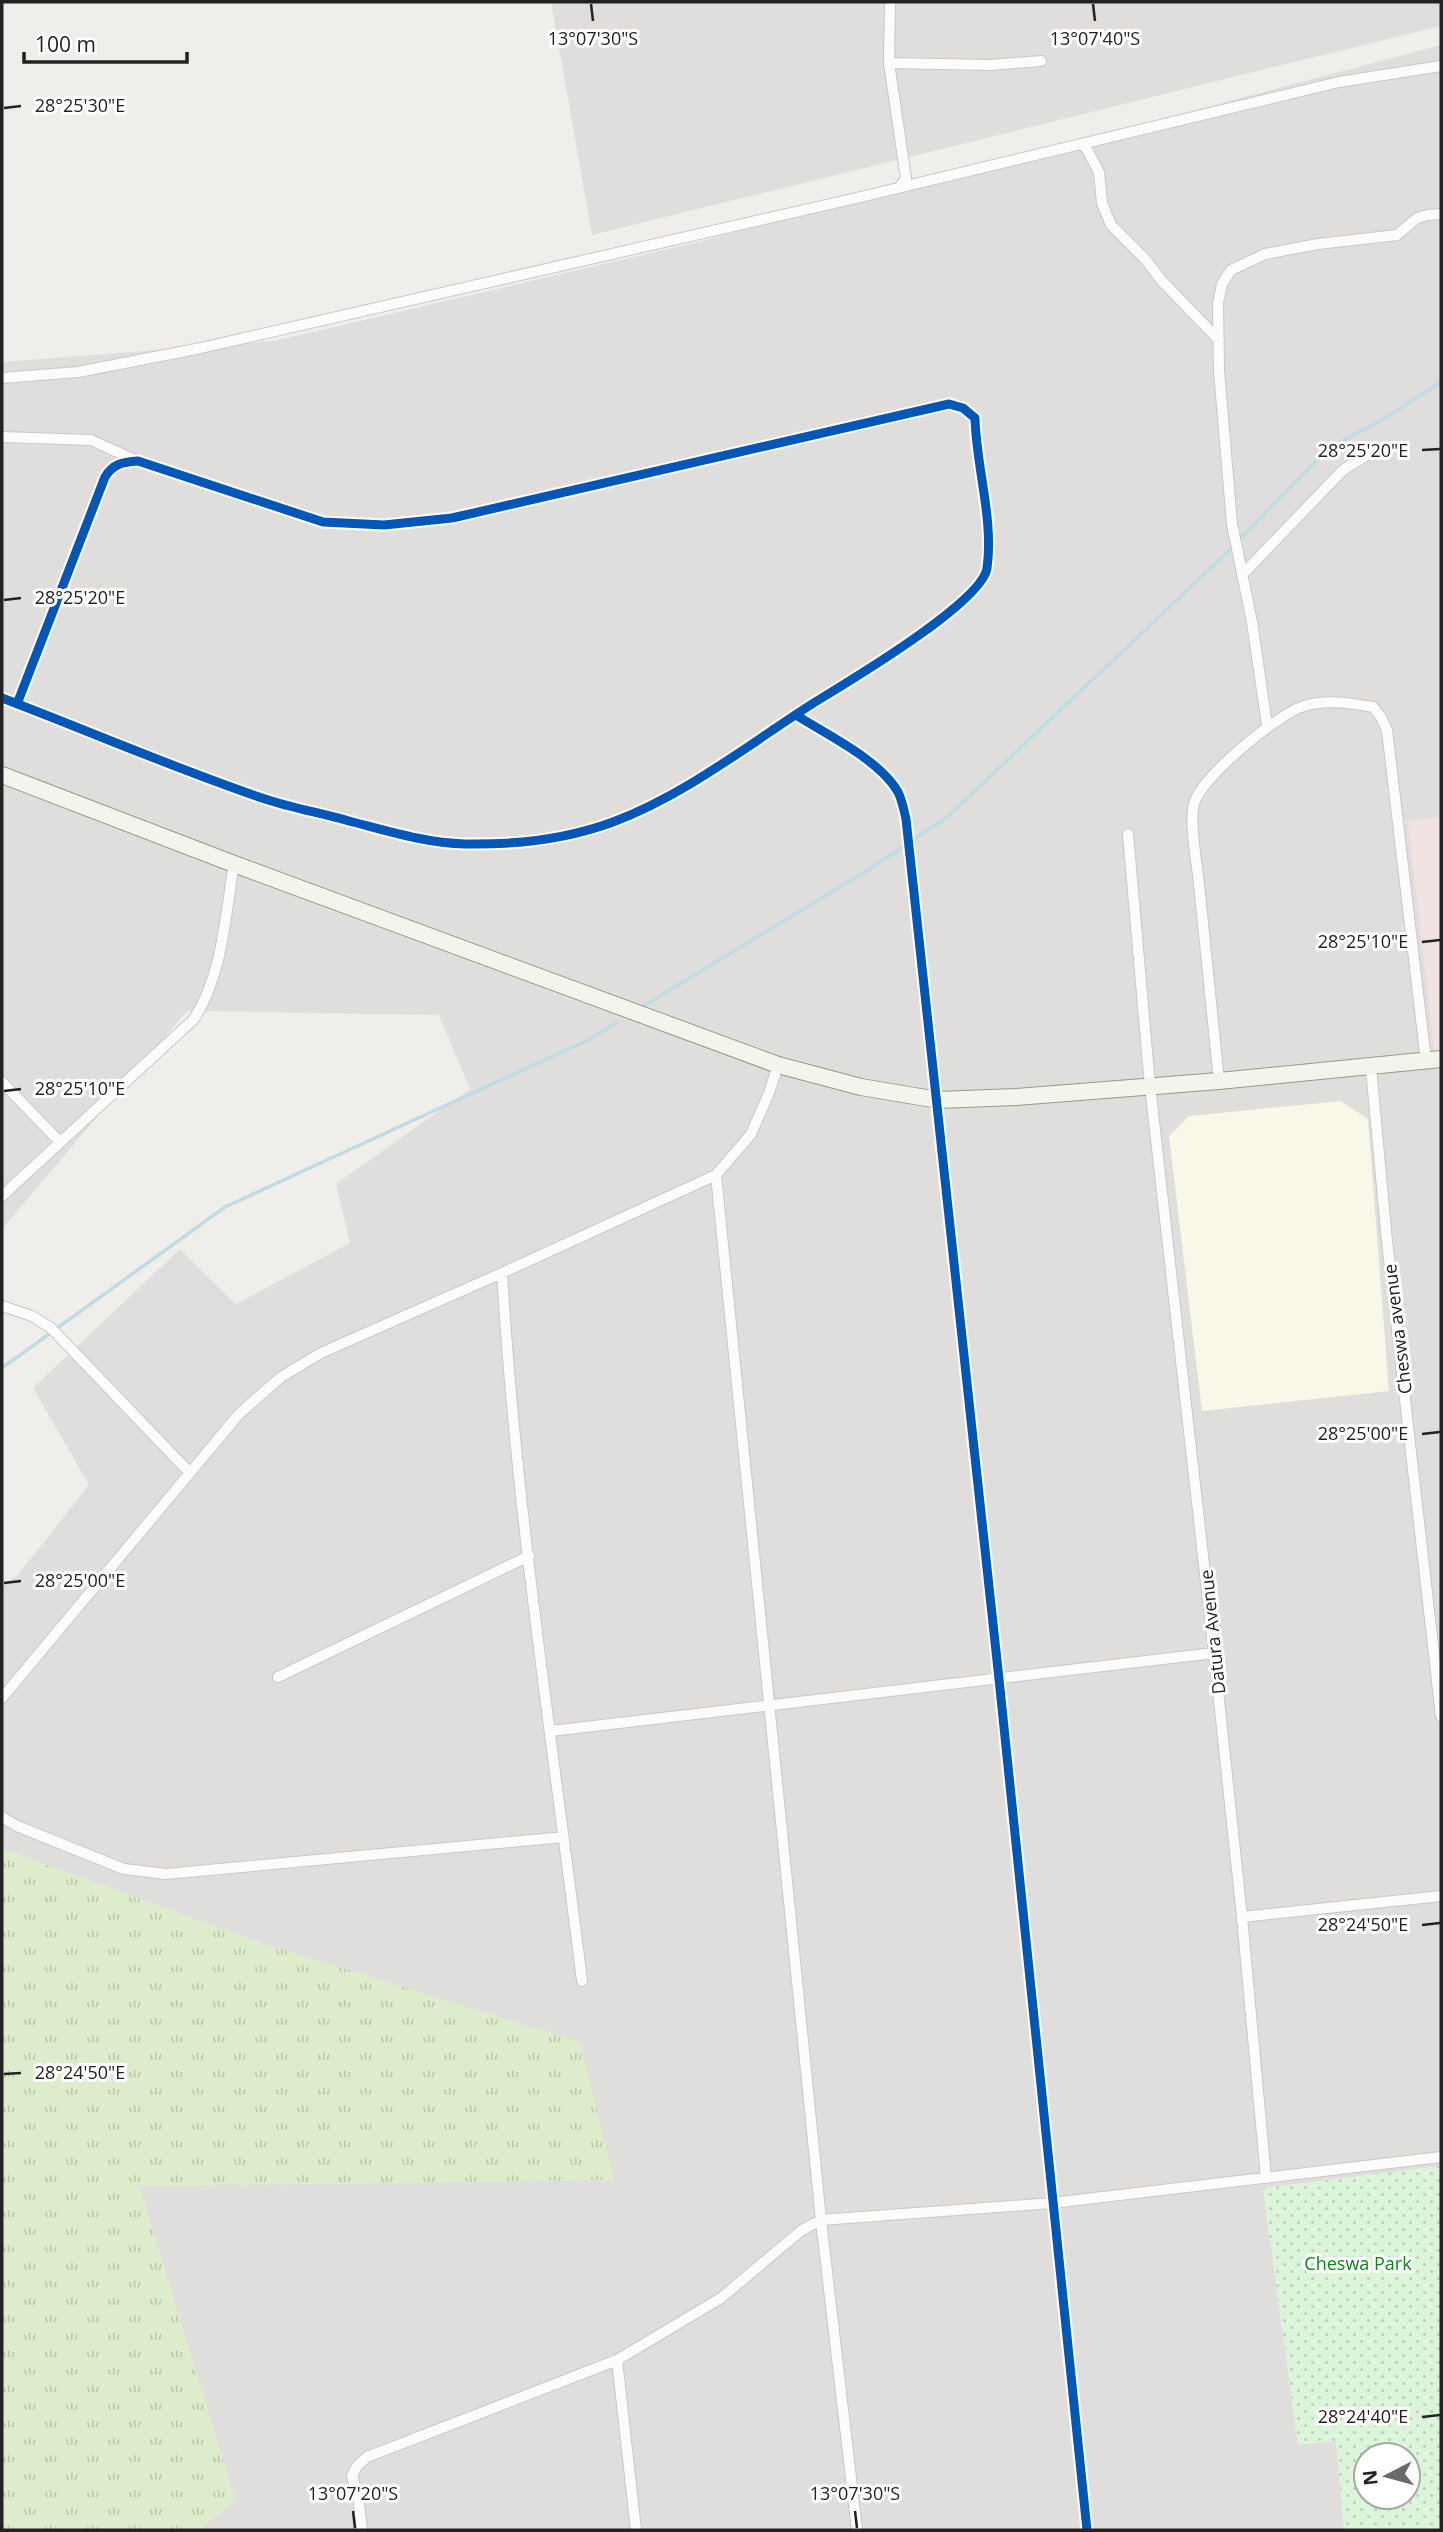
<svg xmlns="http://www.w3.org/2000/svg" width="1443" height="2532" font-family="'Open Sans',sans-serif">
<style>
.residential{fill:#dfdedc}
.commercial{fill:#f1e3e1}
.education{fill:#f8f7e8}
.grass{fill:url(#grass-tufts)}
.park{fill:url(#park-dots);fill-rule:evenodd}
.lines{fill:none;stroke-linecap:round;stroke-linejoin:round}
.stream{stroke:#bfdbe3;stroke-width:3.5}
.minor-casing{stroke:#c9c8c7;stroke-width:12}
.secondary-casing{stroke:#999a82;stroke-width:18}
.minor{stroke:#fdfcfc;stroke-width:10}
.secondary{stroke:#f4f4ed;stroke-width:16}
.cycleway-casing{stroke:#fff;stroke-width:13}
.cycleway{stroke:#0057b8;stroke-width:9}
.ticks{fill:none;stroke:#222;stroke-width:2.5}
.labels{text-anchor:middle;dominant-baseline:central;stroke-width:6;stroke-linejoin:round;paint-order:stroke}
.street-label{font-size:18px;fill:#222;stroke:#fff}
.park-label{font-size:18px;fill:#0c8416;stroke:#fff}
.ticks-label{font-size:18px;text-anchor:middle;fill:#222;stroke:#fff;stroke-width:6;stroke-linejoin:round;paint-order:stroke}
</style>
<defs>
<pattern id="grass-tufts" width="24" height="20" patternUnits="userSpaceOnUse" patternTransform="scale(1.75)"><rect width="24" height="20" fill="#ddeccb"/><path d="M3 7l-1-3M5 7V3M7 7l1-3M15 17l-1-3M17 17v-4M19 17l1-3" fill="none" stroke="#bdcaae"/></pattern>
<pattern id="park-dots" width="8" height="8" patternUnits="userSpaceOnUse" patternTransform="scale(1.75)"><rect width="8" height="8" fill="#daf5da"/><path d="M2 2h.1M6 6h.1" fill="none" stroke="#bbd2bb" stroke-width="1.8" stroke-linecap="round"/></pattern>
</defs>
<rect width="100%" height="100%" fill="#f0eeeb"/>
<path class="residential" d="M551,2H1441V26L592,235Z
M1441,45V817L1408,821L1435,1051H1441V2166L1263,2188L1298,2444L1336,2441L1344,2530H198L235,2500L139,2186L614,2180L261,1943L2,1849V1586L17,1576L89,1485L33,1388L180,1249L236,1304L350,1243L336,1184L470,1089L439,1015L187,1011L2,1229V362L274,341L698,242Z"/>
<path class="commercial" d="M1441,817V1051H1434L1408,821Z"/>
<path class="education" d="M1341,1101L1368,1119L1389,1391L1202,1411L1169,1136L1189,1116Z"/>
<path class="grass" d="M2,1849L261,1943L580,2042L614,2180L139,2186L235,2500L198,2530H2Z"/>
<path class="park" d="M1441,2166V2530H1344L1336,2441L1298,2445L1263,2188ZM1366,2455H1408V2497H1366Z"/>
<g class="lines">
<path class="stream" d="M1242,537L1329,448L1382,420L1441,382
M642,1007L871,868L946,818L1232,548
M2,1368L225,1207L586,1041L616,1023"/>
<g class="minor-casing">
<path id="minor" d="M890,2L889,63L906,178L899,188
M889,63L990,65L1041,61
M1084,144L1099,172L1102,203L1111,225L1146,260L1161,280L1219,340
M2,378L78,372L201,348L848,200L1339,82L1441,66
M2,437L91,440L135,460
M1242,575L1343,470L1378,448
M2,698C89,731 176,769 265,799C292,808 321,813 349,821C388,831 426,843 465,844C515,845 567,839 613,822C685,795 748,745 812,704C846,683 982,603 987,568C994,520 976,466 975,418L963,408L949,404L452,518L384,525L323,522L138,461C122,462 113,464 105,477L17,704
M796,715C827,735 880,760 898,792C902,800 904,810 906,819L999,1679L1087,2530
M1267,725L1252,622L1232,524L1219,371L1218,303L1222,284L1231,270L1265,254L1318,244L1397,235L1417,218L1428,215L1441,214
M1128,834L1150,1086L1214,1653L1242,1917L1266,2178
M1371,1068L1387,1241L1441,1716
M1219,1081C1212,1015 1206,949 1199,884C1197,863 1189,822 1194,804C1200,778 1279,713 1304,706C1326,699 1350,703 1373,707L1381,717L1387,730L1426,1061
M2,1082L59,1141
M716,1175L821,2220L857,2530
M2,1196L194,1019C223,974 225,915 234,864
M502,1273C516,1510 553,1746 582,1981
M2,1306L32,1316L51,1328L190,1473
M278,1677L529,1556
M2,1698L239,1414L281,1377L321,1353L502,1273L716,1175L751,1134L769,1093L778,1065
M551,1731L1214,1653
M2,1817L17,1826L124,1869L166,1874L564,1837
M1242,1917L1441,1896
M617,2360L636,2530
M362,2530L358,2496L352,2476L357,2466L367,2457L617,2360L721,2298L802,2230L821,2220L1052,2203L1441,2157"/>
</g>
<g class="secondary-casing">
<path id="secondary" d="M2,775L234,864L778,1065L861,1087L938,1100L1016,1097L1219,1081L1441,1059"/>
</g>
<use href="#minor" class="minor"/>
<use href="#secondary" class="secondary"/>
<g class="cycleway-casing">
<path id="cycleway" d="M2,698C89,731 176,769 265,799C292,808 321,813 349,821C388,831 426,843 465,844C515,845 567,839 613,822C685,795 748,745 812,704C846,683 982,603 987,568C994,520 976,466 975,418L963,408L949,404L452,518L384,525L323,522L138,461C122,462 113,464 105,477L17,704
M796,715C827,735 880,760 898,792C902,800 904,810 906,819L999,1679L1087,2530"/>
</g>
<use href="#cycleway" class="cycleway"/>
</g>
<path class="ticks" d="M591,4L593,21M1093,4L1095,21M4,108L21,106M1422,450L1440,449M4,600L21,598M1422,942L1440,940M4,1091L21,1089M1422,1434L1440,1432M4,1583L21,1581M1422,1925L1440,1923M4,2074L21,2073M1422,2417L1440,2415M353,2511L355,2528M855,2511L857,2528"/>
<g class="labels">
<g class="street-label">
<text transform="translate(1397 1329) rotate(-97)">Cheswa avenue</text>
<text transform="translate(1212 1632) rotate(-96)">Datura Avenue</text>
</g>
<g class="park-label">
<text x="1358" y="2263">Cheswa Park</text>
</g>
</g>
<g class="ticks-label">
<text x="593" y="45">13°07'30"S</text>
<text x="1095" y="45">13°07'40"S</text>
<text x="80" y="112">28°25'30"E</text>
<text x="1363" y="457">28°25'20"E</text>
<text x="80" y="604">28°25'20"E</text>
<text x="1363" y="948">28°25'10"E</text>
<text x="80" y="1095">28°25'10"E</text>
<text x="1363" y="1440">28°25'00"E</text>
<text x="80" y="1587">28°25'00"E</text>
<text x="1363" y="1931">28°24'50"E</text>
<text x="80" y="2079">28°24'50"E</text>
<text x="1363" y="2423">28°24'40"E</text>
<text x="353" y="2500">13°07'20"S</text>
<text x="855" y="2500">13°07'30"S</text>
</g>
<rect width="1443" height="2532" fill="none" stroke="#222222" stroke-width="7"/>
<g transform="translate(1387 2476) rotate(264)"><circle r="33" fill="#ffffff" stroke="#a7a7a7" stroke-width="2"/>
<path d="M0-5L12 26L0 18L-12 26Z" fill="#6a6968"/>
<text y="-10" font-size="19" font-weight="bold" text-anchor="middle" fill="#222222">N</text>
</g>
<path d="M24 52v10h163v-10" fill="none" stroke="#222222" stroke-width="3.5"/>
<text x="35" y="52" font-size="21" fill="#222222" stroke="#ffffff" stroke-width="5" paint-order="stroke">100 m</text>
</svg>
